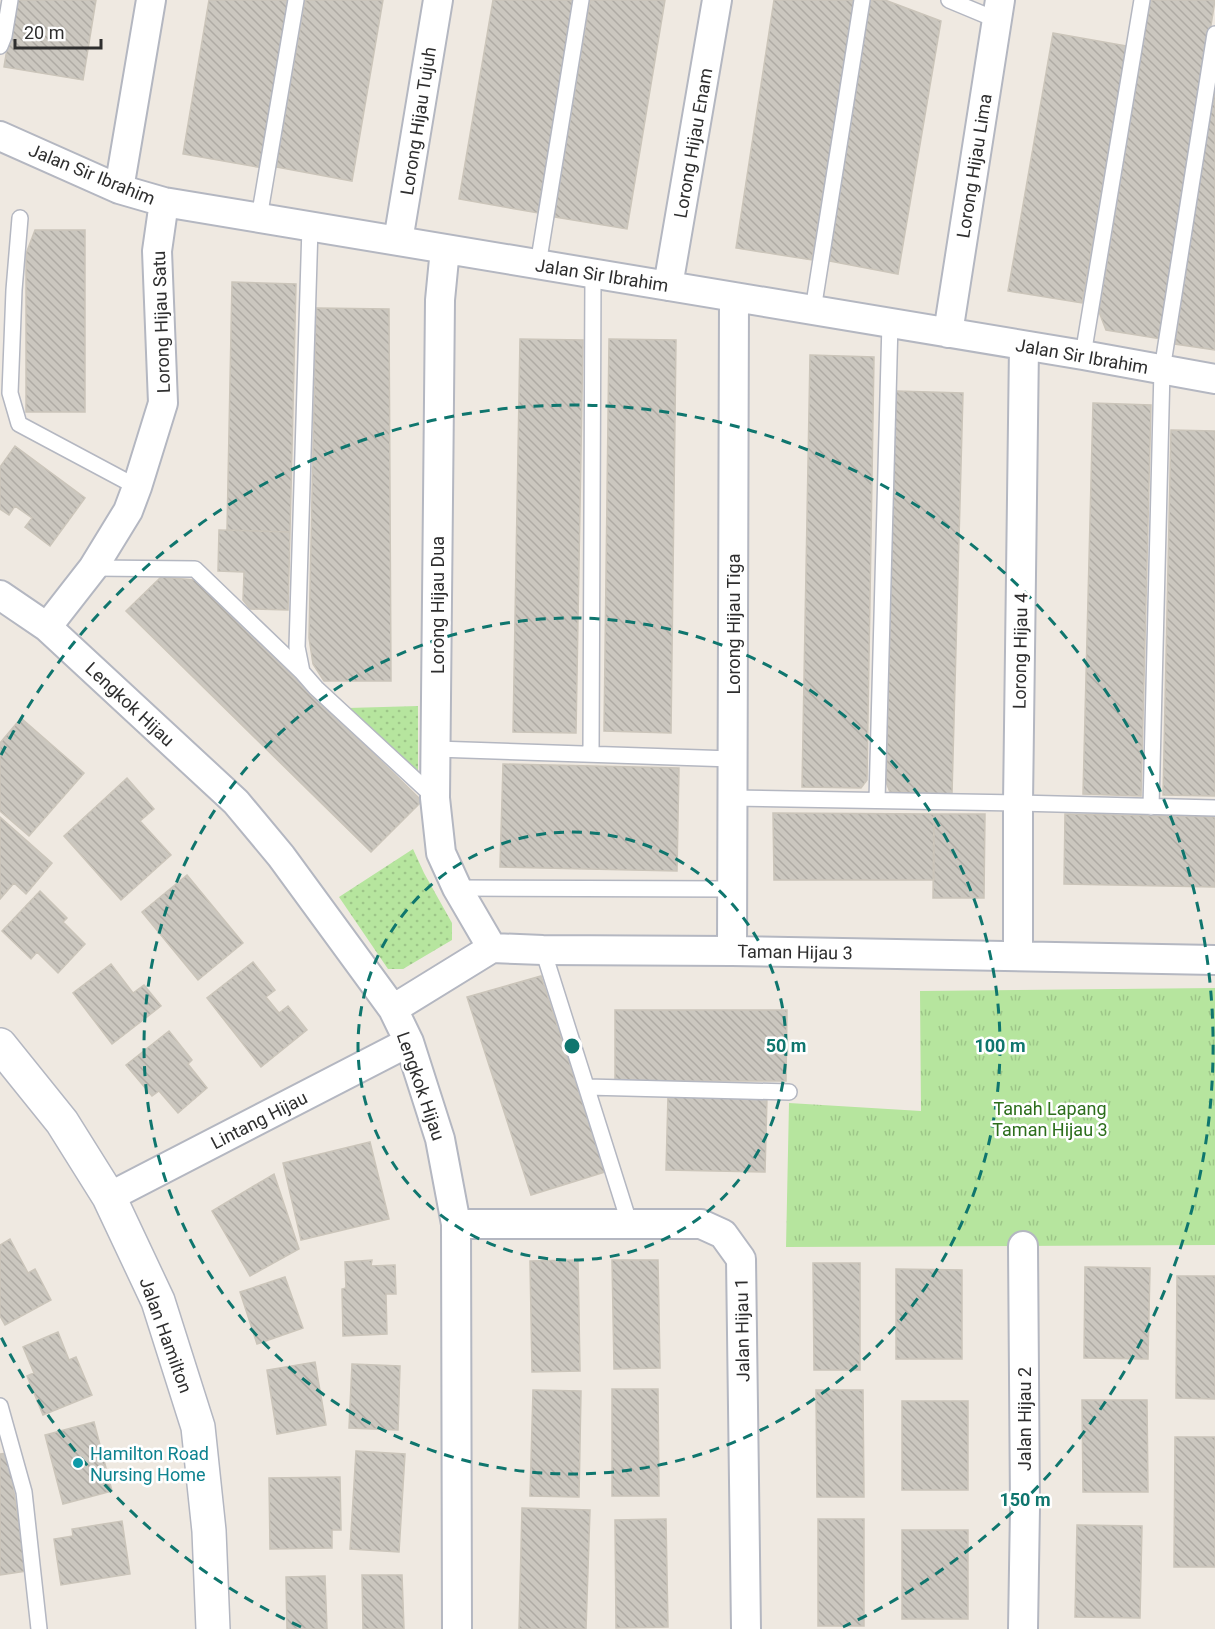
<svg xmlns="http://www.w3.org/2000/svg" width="1215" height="1629" font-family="Roboto,sans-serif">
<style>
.grass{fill:url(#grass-dots)}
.park{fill:url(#park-tufts)}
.building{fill:url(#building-back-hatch);stroke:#cbc5ba;stroke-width:1.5}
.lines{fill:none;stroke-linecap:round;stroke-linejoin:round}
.lane-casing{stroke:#b4b7c1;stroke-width:18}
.street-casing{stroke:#b4b7c1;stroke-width:32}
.secondary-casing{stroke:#b4b7c1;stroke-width:36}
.lane{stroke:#fff;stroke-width:15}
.street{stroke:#fff;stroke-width:28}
.secondary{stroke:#fff;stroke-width:33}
.ring{fill:none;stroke:#0f766e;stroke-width:3;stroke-dasharray:10 8}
.culture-dot{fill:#0f9aa8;stroke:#fff;stroke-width:2}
.labels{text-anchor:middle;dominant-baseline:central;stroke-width:5;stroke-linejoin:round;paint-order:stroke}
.street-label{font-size:18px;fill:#2e2e2e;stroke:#fff}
.park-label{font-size:18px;fill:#2c6e1b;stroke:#fff}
.culture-label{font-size:18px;fill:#0d838f;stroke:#fff;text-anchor:start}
.centre{fill:#0f766e;stroke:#fff;stroke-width:3}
.ring-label{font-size:18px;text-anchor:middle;font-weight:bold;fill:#0f766e;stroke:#fff;stroke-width:5;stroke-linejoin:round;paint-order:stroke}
</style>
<defs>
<pattern id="grass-dots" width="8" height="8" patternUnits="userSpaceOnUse" patternTransform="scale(1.5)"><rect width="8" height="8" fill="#b6e59e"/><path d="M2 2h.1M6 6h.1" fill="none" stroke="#9dc588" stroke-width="1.8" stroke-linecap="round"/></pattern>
<pattern id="park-tufts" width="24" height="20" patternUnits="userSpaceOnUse" patternTransform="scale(1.5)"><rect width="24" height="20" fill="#b6e59e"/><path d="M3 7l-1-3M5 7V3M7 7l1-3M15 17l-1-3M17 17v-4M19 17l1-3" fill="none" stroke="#9dc588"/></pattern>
<pattern id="building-back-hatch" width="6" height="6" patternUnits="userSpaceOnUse" patternTransform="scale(1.5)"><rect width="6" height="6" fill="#cbc7bf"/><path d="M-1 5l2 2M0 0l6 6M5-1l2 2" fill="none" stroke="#afaba4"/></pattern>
</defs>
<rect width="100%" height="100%" fill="#efe9e1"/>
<path class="grass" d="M418,706V773L348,708Z
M413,849L424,873L452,923V940L403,969H388L339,897Z"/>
<path class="park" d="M1215,988V1245L786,1247L789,1103L921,1111L920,991Z"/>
<path class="building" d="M15,0H96L83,80L4,67Z
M209,0H291L263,168L183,154Z
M305,0H383L352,181L276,167Z
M493,0H575L538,213L459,199Z
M590,0H665L627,229L554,217Z
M774,0H855L812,260L736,248Z
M870,0H885L941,21L898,274L829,261Z
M1150,0H1215L1161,339L1106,330L1099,312Z
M1053,33L1127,46L1082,303L1008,291Z
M1215,69V350L1175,344Z
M35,230H85V412H26V254Z
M232,282L296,284L290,532L227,530Z
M316,308L389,309L391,681H324L313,664L309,638Z
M520,339L583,340L576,733L513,732Z
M609,339L676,340L671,733L604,731Z
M810,355L874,357L867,780L861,788L802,787Z
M896,391L963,393L952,794L890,792L886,782Z
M1093,403L1151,405L1141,796L1083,794Z
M1171,430L1215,431V796L1163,795Z
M15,446L85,498L50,546L25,527L32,518L15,506L9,515L0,509V467Z
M219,530L290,532L288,610L250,609L243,600L244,572L218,571Z
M161,577L195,580L422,801L371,852L126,611Z
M21,718L84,773L29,836L0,811V743Z
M503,764L679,768L677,871L500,867Z
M127,778L154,809L140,821L171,855L121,900L64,836Z
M773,813L934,814V880H774Z
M934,814H985L984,898H933Z
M1065,814L1215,817V887L1064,884Z
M0,817L52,863L26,894L14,883L0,899Z
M187,875L243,943L198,980L142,912Z
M40,891L67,918L63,922L85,944L58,973L37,952L31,959L2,931Z
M253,962L275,990L266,997L279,1013L288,1006L307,1030L261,1067L207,998Z
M111,964L133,993L144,985L161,1006L112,1044L73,993Z
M541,976L605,1172L531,1195L467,997Z
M615,1010H787L786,1081H615Z
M169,1031L192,1060L188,1064L207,1088L178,1113L159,1091L152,1096L126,1065Z
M668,1095L767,1098L765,1172L666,1170Z
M370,1142L389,1219L301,1240L283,1163Z
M274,1174L299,1249L250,1276L212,1211Z
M10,1239L28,1273L35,1269L51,1300L5,1325L0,1316V1245Z
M372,1260L371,1266L395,1265L396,1294H386L387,1334L343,1336L342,1289L346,1288L345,1262Z
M578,1260L580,1371L532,1372L530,1261Z
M612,1260H658L660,1368L614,1369Z
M813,1263H860V1370H814Z
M1085,1267L1150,1268L1148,1359L1084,1358Z
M896,1269L962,1270V1359H896Z
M1177,1276H1215V1399L1176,1398Z
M285,1277L303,1328L257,1344L240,1292Z
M58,1332L69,1360L76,1357L92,1395L43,1415L27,1376L34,1373L23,1347Z
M315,1362L326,1425L277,1434L267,1370Z
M352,1364L400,1366L398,1430L349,1428Z
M612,1389H658L659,1496H612Z
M533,1390L581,1391L579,1497L530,1496Z
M816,1390H863L864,1497H817Z
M1082,1400H1147L1148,1492H1083Z
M902,1401H968V1490H902Z
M94,1422L112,1491L63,1504L45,1435Z
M1175,1437H1215V1567H1174Z
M356,1451L405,1454L399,1552L350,1549Z
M8,1453L26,1571L0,1575V1454Z
M340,1477L341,1530H332V1548L270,1549L269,1478Z
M522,1508L590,1510L586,1629H519Z
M666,1519L668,1627L616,1628L615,1520Z
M818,1519H864V1626H818Z
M122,1521L130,1574L61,1585L54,1539L73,1536L72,1529Z
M1077,1525L1142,1526L1140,1618L1075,1617Z
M902,1530H968V1619H902Z
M362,1575H402L404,1629H363Z
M325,1576L327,1629H287L286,1577Z"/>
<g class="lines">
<g class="lane-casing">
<path id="lane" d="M949,0L997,20
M0,46L4,36L10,0
M20,218L14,290L10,393L19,424L137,487
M259,218L296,0
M310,227L297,647L302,672L316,688L435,798
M538,265L581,0
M813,310L862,0
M1083,355L1142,0
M93,568L195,569L302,672
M436,749L732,759
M591,754L593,274
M732,798L1018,803L1215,808
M877,800L890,323
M1151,807L1162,370L1215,34
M457,888L732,889
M543,950L630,1225
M587,1087L789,1092
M0,1406L24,1492L39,1629"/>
</g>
<g class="street-casing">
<path id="street" d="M0,136L119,189L164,202L1083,355L1215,379
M119,189L151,0
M398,241L438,0
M445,249L440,300L435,798L441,853L457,888L492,948
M668,286L717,0
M948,333L1000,0
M0,595L47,627L236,802L281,856L393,1009L409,1042L440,1139L456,1224L457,1629
M47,627L93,568L128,511L137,487L163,403L157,251L164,202
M732,951L734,297
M1018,956V803L1024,346
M393,1009L492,948L543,950L732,951L1215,960
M109,1197L409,1042
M456,1224H701L723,1234L741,1259L746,1629
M1023,1246L1025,1508L1023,1629"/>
</g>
<g class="secondary-casing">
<path id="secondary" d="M0,1045L62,1122L109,1197L158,1301L198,1427L209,1531L213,1629"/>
</g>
<use href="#lane" class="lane"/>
<use href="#street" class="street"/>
<use href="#secondary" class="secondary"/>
</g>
<g class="ring">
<circle cx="572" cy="1046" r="214"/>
<circle cx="572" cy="1046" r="428"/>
<path d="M301 1627A641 641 0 0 1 1 1337M1 755A641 641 0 1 1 843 1627"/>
</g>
<circle class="culture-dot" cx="78" cy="1463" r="6"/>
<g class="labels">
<g class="street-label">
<text transform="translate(418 121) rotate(-81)">Lorong Hijau Tujuh</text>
<text transform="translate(693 143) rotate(-80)">Lorong Hijau Enam</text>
<text transform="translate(974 166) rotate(-81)">Lorong Hijau Lima</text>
<text transform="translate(92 174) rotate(22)">Jalan Sir Ibrahim</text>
<text transform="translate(602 275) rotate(9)">Jalan Sir Ibrahim</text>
<text transform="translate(161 322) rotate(-92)">Lorong Hijau Satu</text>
<text transform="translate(1082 356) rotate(10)">Jalan Sir Ibrahim</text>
<text transform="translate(437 605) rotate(-90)">Lorong Hijau Dua</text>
<text transform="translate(733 624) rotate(-90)">Lorong Hijau Tiga</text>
<text transform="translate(1020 651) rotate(-89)">Lorong Hijau 4</text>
<text transform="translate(130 704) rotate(43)">Lengkok Hijau</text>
<text transform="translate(795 952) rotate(1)">Taman Hijau 3</text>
<text transform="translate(421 1086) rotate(71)">Lengkok Hijau</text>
<text transform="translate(259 1120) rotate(-27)">Lintang Hijau</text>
<text transform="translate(742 1330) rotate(-91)">Jalan Hijau 1</text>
<text transform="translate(166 1335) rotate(70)">Jalan Hamilton</text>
<text transform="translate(1024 1419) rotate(-90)">Jalan Hijau 2</text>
</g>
<g class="park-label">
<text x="1050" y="1108">Tanah Lapang<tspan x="1050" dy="21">Taman Hijau 3</tspan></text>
</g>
<g class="culture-label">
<text x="90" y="1453">Hamilton Road<tspan x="90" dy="21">Nursing Home</tspan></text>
</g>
</g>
<circle cx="572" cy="1046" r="9" class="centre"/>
<g class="ring-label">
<text x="786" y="1052">50 m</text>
<text x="1000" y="1052">100 m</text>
<text x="1025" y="1506">150 m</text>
</g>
<path d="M15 39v9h86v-9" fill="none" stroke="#2e2e2e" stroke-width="3"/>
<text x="24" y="39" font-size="18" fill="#2e2e2e" stroke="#ffffff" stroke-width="4.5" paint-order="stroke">20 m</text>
</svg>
